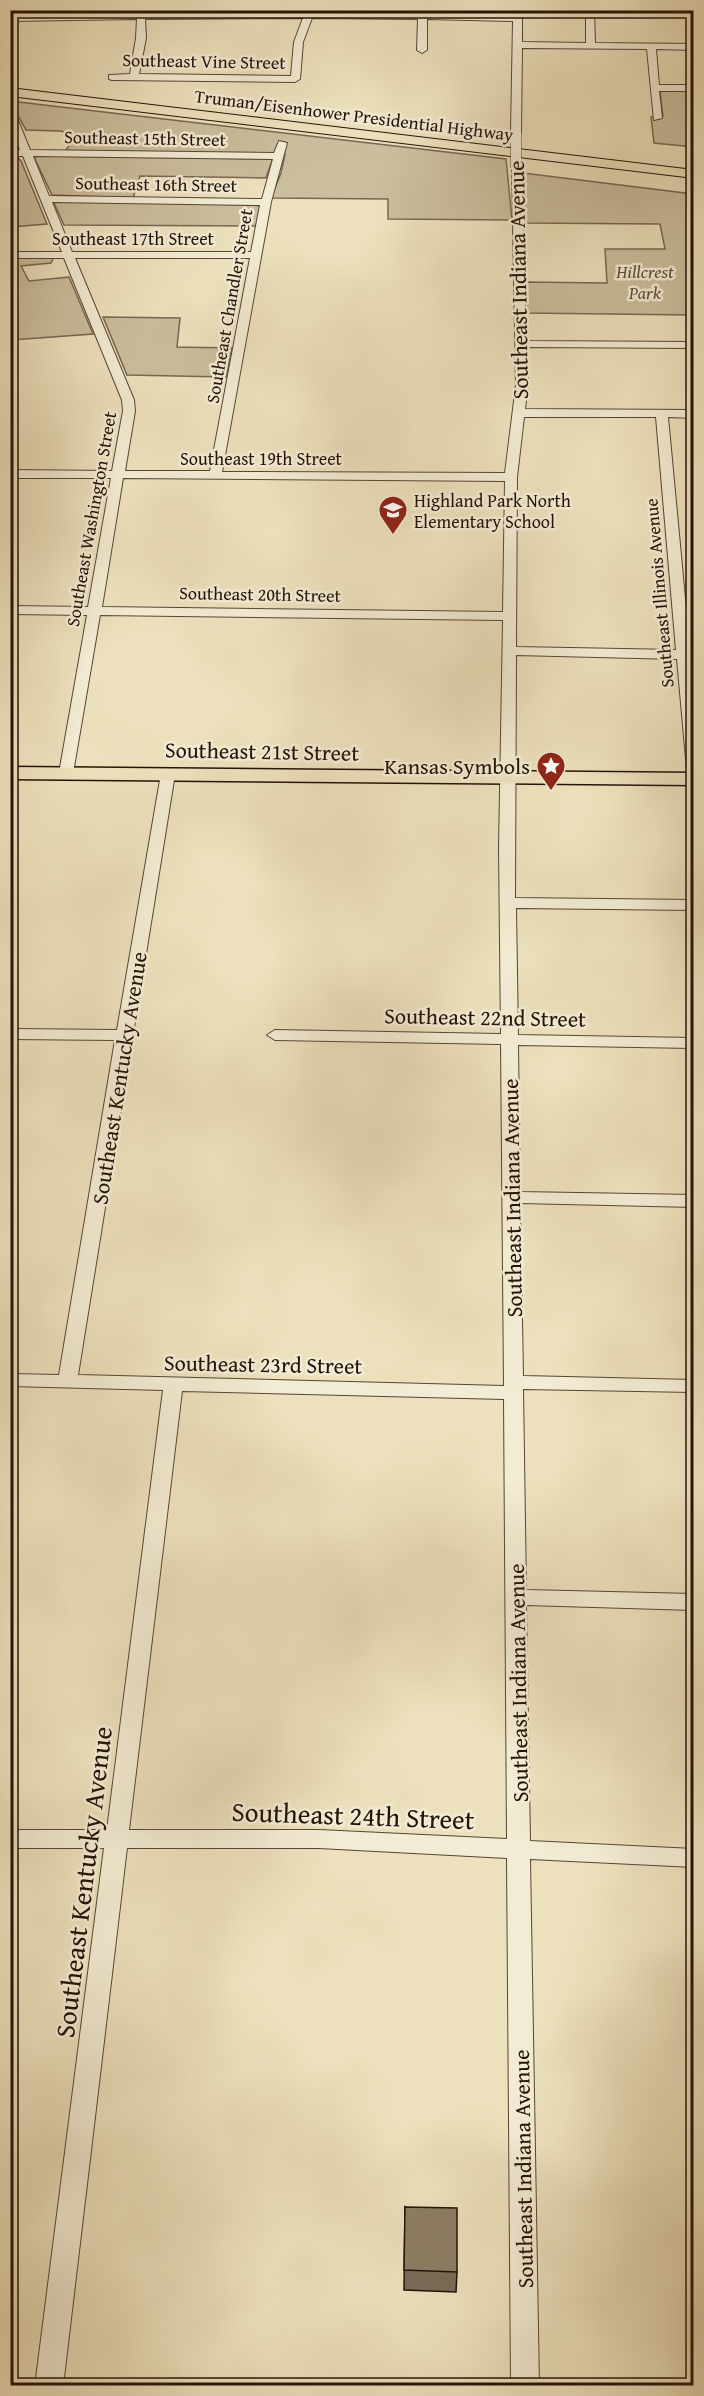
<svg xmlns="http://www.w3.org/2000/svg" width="704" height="2396" font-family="'Gentium Book Plus',serif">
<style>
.green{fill:#cbbe9e;stroke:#776853;stroke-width:1.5}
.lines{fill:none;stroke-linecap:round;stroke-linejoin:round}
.minor-casing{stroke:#564635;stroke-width:2}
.major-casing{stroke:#231208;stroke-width:3}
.highway-casing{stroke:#231208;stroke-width:2}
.minor{fill:#f3ecd4;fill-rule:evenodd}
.major{fill:#ede1bd;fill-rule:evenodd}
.highway{fill:#ede1bd;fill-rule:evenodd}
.minor-bridge-casing{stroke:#564635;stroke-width:11;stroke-linecap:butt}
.minor-bridge{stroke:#f3ecd4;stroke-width:10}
.wall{fill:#786c58;stroke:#231208;stroke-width:1.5}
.building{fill:#8c7e66;stroke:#231208;stroke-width:1.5}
.labels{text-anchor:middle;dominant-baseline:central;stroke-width:5;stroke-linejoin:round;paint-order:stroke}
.far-street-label{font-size:18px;fill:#231208;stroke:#f3ecd4}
.far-park-label{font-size:18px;font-style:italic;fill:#5e4e3c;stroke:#f3ecd4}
.far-poi-label{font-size:18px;fill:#231208;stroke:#f3ecd4;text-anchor:start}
.street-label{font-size:22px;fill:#231208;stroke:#f3ecd4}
.poi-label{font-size:22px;fill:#231208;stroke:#f3ecd4;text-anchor:end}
.near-street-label{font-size:27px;fill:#231208;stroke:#f3ecd4}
</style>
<rect width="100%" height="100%" fill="#ede1bd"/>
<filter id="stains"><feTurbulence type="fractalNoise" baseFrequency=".00333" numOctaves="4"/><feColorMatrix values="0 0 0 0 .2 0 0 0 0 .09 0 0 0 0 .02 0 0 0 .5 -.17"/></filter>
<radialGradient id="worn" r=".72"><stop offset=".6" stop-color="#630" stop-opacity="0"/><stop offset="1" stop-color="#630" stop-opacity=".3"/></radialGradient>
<path class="green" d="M320,10L511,11V15Z
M663,91H693V147L654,143L651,117L663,116L660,92Z
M10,101L506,159L512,220L388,219V199L271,198L281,173L285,154L65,151L76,137L61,131L26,130Z
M11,156L17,157L21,161L47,224L11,227Z
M38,156L272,159V161L266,178L140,176L133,198L52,195L34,157Z
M523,173L693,194V315L525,313V282L607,283L605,249H665L660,224L522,223Z
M57,201L256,205L261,207L256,226L64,225L54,203Z
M11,257H54L51,263L21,266L29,281L69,277L93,334L11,340Z
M103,317L180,318L177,347L232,348L226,377L127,375Z"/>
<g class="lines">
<g class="minor-casing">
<path id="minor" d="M308,10L513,15L514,10H522V42L586,43V10H594L595,43L694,44V50L656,49L659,85H694V91H659L662,118L654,120L647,49L522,48L521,132L516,135L511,132L513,21L427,19V50L422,53L417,50L418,19L312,18L303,42L300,79L295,82L112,80L109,79V75L130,74L136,38L137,19L10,21V15L307,12ZM303,18L294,42L291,76L139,74L146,38L145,19Z
M10,110L15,113L30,150L274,153L279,141L287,143L271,202L222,472L505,473L516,385L512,166L521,168L526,341L694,342V348L527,347L528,385L525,409L694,410V418L668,417L690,651H694V659H691L694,686V774L687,770L677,659L516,655L515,898L694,900V910L516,908L518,1035L694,1038V1048L518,1045L520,1192L694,1195V1207L520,1203L523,1376L694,1380V1392L523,1389L526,1590L694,1594V1610L526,1605L530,1841L694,1849V1867L530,1859L539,2386H511L507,1858L319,1848H127L63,2386H35L104,1848H10V1830H107L163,1390L10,1386V1374L59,1375L115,1040L10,1039V1029L117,1030L161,774L168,770L173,771L175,774L78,1375L504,1386L501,1044L275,1040L267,1035L275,1030L501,1034L499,848L503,620L100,615L73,773L71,776H61L59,773L87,615L10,614V606L88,607L111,478H10V470L112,471L123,411L122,400L64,258H10V252H62L23,156H10V150H20L10,126ZM33,156L273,159L262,199L49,196ZM52,202L260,205L251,252H72ZM75,258H250L210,471H125L135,411L134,400ZM524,417H656L676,650L516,647L517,477ZM123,478L505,481L503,612L102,607ZM182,1391L504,1399L507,1839L319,1830H129Z"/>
</g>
<g class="major-casing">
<path id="major" d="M10,767L694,773V785L10,779Z"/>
</g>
<g class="highway-casing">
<path id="highway" d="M10,88L694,170V178L10,96Z"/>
</g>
<use href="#minor" class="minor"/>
<use href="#major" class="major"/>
<use href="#highway" class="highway"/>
<g class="minor-bridge-casing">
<path id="minor-bridge" d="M516,132V168"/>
</g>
<use href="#minor-bridge" class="minor-bridge"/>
</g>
<path class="wall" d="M405,2207L457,2272L456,2292L404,2290Z"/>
<path class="building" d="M405,2207L457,2208V2272L404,2270Z"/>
<defs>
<g id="school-pin" transform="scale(1.5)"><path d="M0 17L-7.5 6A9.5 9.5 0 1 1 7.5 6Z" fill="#8f2418" stroke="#f3ecd4"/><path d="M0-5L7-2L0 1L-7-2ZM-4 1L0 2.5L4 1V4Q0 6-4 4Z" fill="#fff"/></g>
<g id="sight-pin" transform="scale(1.5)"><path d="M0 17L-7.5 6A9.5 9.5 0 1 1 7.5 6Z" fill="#8f2418" stroke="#f3ecd4"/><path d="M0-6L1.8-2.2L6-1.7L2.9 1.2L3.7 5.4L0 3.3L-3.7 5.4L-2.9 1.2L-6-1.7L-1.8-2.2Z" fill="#fff"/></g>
</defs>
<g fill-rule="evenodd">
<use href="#school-pin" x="393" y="510"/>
<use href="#sight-pin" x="551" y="766"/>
</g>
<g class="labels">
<g class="far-street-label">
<text transform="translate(204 61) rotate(1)">Southeast Vine Street</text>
<text transform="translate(354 115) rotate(7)">Truman/Eisenhower Presidential Highway</text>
<text transform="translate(145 138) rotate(1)">Southeast 15th Street</text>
<text transform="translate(156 184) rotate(1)">Southeast 16th Street</text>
<text x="133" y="238">Southeast 17th Street</text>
<text transform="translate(229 306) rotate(-80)">Southeast Chandler Street</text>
<text x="261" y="458">Southeast 19th Street</text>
<text transform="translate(91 519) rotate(-80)">Southeast Washington Street</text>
<text transform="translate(659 593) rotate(-95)">Southeast Illinois Avenue</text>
<text transform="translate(260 594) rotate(1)">Southeast 20th Street</text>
</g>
<g class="far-park-label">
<text x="645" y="271">Hillcrest<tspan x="645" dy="21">Park</tspan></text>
</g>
<g class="far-poi-label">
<text x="414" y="500">Highland Park North<tspan x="414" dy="21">Elementary School</tspan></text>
</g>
<g class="street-label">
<text transform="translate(518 280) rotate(-91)">Southeast Indiana Avenue</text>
<text transform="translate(262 751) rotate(1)">Southeast 21st Street</text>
<text transform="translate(485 1017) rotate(1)">Southeast 22nd Street</text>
<text transform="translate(119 1078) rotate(-81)">Southeast Kentucky Avenue</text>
<text transform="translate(512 1198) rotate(-91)">Southeast Indiana Avenue</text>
<text transform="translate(263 1364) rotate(1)">Southeast 23rd Street</text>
<text transform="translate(518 1683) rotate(-91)">Southeast Indiana Avenue</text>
<text transform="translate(523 2169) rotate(-91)">Southeast Indiana Avenue</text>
</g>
<g class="poi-label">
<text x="530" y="766">Kansas Symbols</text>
</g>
<g class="near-street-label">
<text transform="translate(353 1815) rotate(2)">Southeast 24th Street</text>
<text transform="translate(83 1882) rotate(-83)">Southeast Kentucky Avenue</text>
</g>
</g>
<rect width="704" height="2396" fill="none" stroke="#ede1bd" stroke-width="36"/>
<rect x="12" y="12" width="680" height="2372" fill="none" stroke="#231208" stroke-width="3"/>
<rect x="18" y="18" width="668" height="2360" fill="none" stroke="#231208" stroke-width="1.5"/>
<rect width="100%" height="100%" filter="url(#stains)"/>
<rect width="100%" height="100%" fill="url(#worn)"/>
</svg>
